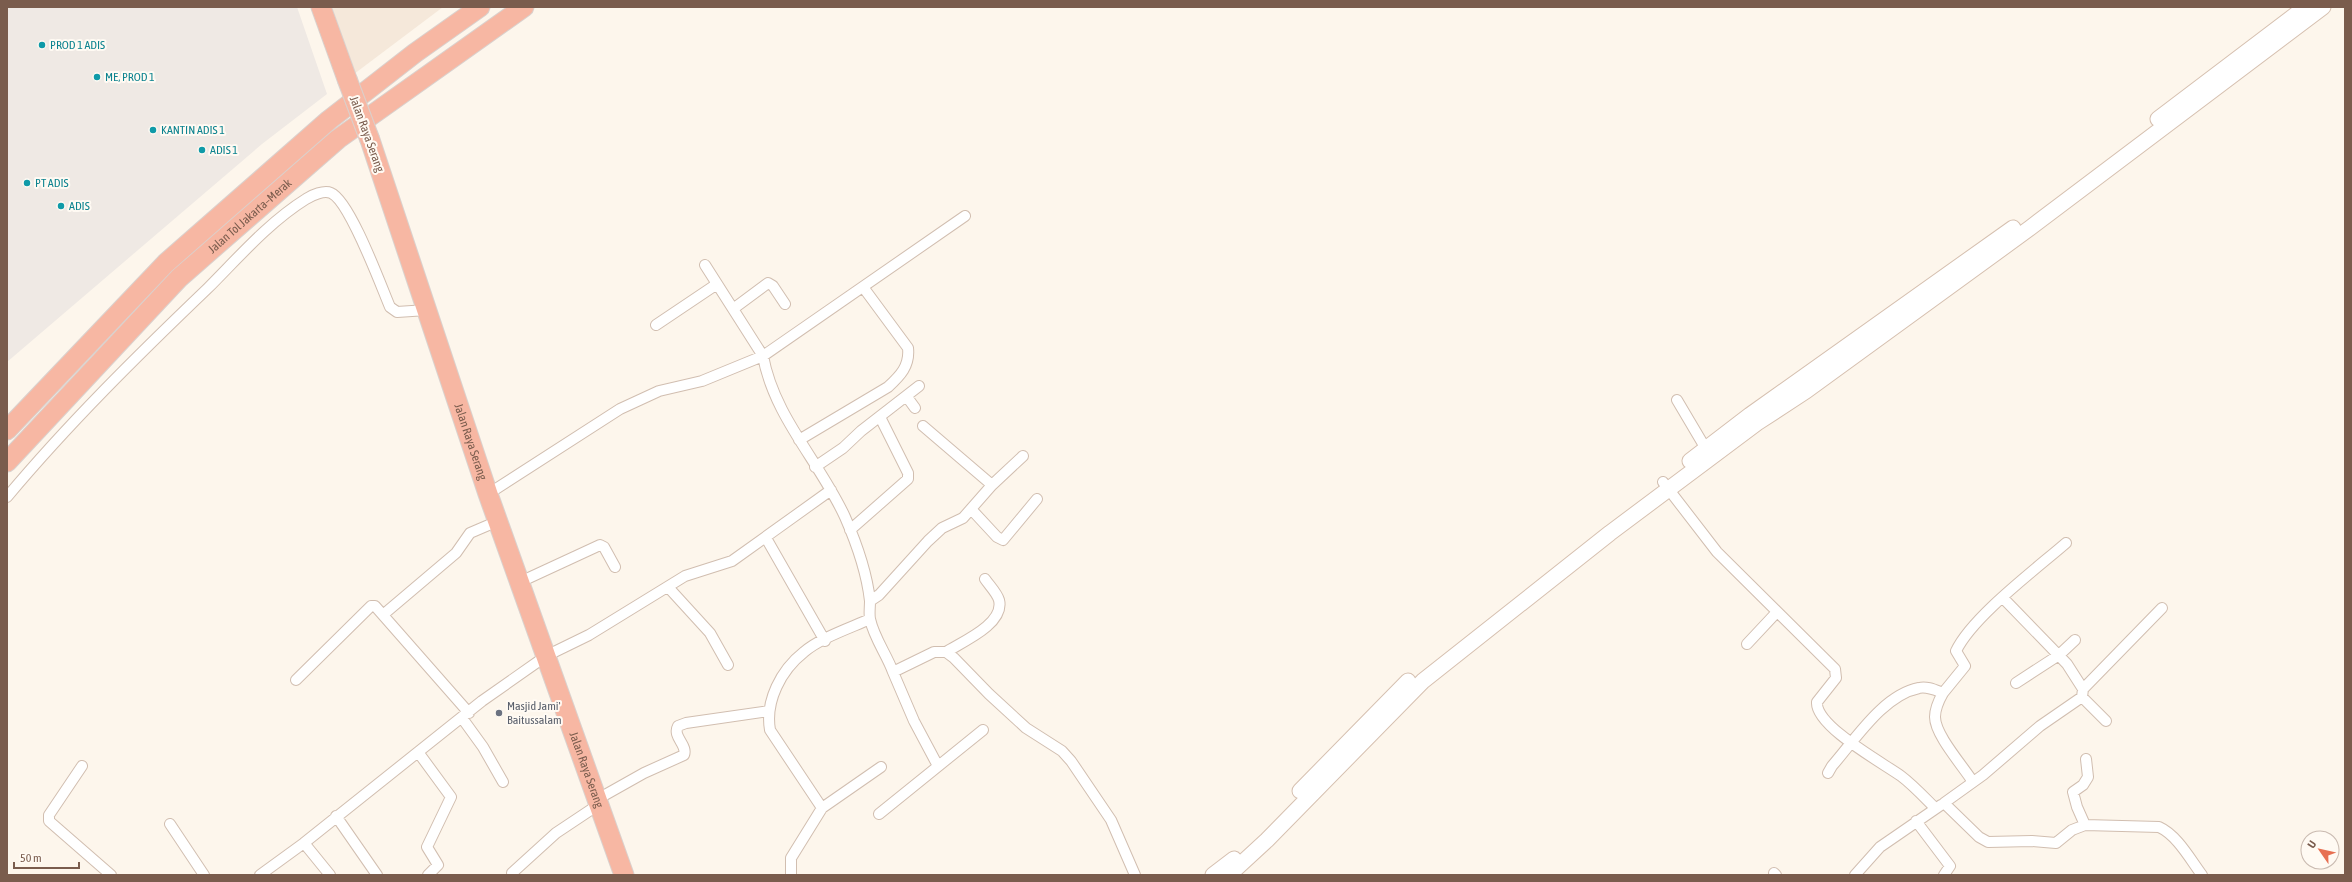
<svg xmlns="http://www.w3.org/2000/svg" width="2352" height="882" font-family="'Asap Condensed',sans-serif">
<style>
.residential{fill:#f5e8da}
.industrial{fill:#efe9e4}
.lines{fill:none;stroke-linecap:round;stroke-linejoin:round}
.street-casing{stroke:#d1beb0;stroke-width:12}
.secondary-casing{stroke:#d6c0b0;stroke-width:17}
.highway-casing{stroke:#dad1cd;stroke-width:21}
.street{stroke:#fff;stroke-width:10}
.secondary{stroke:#fff;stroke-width:15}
.highway{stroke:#f7b7a3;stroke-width:19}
.highway-bridge-casing{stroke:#dad1cd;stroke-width:21;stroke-linecap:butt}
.highway-bridge{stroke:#f7b7a3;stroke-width:19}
.culture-dot{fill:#0f9aa8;stroke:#fffaf3;stroke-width:1.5}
.worship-dot{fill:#6b7280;stroke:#fffaf3;stroke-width:1.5}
.labels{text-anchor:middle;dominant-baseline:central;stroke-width:4;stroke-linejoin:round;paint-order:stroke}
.culture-label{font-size:12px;fill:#0d838f;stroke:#fffaf3;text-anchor:start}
.street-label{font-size:12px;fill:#7a5c4d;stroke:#fffaf3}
.worship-label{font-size:12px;fill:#5b616d;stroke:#fffaf3;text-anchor:start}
</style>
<rect width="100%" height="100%" fill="#fdf6ec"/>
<path class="residential" d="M332,7H443L354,74Z"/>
<path class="industrial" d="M7,7H297L327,94L262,144L7,362Z"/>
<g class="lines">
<g class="street-casing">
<path id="street" d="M705,265L763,356C774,417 820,462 845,517C856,542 867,574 870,601C870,607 869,614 870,619C874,638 887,655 893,672L934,652H946L954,658L989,694L1026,728L1062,751L1071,761L1111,820L1135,875
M733,309L768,283L773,286L785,304
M656,325L717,284
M907,397L915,408
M1677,400L1706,449
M923,426L992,485
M799,440L888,387C900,376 910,366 908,348L863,287
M815,467L843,448L861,431L919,386
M1663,482L1717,552L1835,669L1836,678L1817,702C1815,726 1883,763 1901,776C1913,785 1924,797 1935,808
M488,494L620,409L659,391L702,381L763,356L965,216
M7,497C69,423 138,355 208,288C238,258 269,222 306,199C312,195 324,190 331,193C350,201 381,286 390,307L397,312L427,310
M971,509L997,537L1003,540L1037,499
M850,530L908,479V473L880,417
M766,538L825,641
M520,582L600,545L604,547L615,567
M668,587L710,633L728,665
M2003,598L2067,664L2083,689L2082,697L2040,726L1983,775L1944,803L1979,837L1988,842L2032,841L2056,843L2072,830L2085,825L2159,827C2177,835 2190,859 2202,875
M870,601L879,595L928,541L942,528L963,518L992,485L1023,456
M384,614L456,553L470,533L498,521
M1747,644L1777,612
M946,652C962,642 1005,624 999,600C997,593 989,585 985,579
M893,672L914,721L938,766
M296,680L371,606H375L469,713
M2016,683L2059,655L2075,640
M2083,689L2162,608
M1943,693C1939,700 1935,708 1935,717C1935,735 1963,766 1973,782
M2082,697L2106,721
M462,718L483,747L503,782
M418,752L451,797L427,847L438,865L428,875
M82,766L49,815V821L111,875
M1828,773L1832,766C1855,740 1883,695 1919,688C1927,686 1935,690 1943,693L1965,666L1956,651C1972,617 2036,569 2066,543
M596,800L644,773L684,755C688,745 672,737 678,726L686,723L769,711
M822,808L770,730C765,701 781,670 804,652C820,638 850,628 870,619
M879,814L983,730
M336,816L377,875
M1916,821L1950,866L1944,875
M170,824L204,875
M2085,825L2077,807L2073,792L2083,785L2088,777L2086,759
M304,843L330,875
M512,873L556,833L598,805
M1774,873L1776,875
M260,875L304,843L482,701L546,656L589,635L685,576L732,561L831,490
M791,875V858L822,808L881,767
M1855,875L1880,847L1941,805"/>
</g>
<g class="secondary-casing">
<path id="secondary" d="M2158,119L2303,9
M1690,461L1750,415L2013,228
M1300,791L1408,681
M1213,875L1234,859
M1229,875L1267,840L1423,681L1610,533L1757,423L1806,391L2030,228L2323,7"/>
</g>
<g class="highway-casing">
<g id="highway">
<path d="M321,7L347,79"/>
<path id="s1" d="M370,140L488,494L624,875"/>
<path d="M7,430L166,263L329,120L415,53L480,7"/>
<path id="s2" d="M7,462L179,278L338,139L524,7"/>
</g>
</g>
<use href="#street" class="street"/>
<use href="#secondary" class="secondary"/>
<use href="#highway" class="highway"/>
<g class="highway-bridge-casing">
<path id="highway-bridge" d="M347,79L370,140"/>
</g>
<use href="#highway-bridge" class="highway-bridge"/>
</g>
<g class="culture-dot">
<circle cx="42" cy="45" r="4"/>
<circle cx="97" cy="77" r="4"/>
<circle cx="153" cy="130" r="4"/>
<circle cx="202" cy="150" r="4"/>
<circle cx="27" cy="183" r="4"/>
<circle cx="61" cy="206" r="4"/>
</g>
<circle class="worship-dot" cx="499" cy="713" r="4"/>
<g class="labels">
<g class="culture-label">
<text x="50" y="45">PROD 1 ADIS</text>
<text x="105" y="77">ME, PROD 1</text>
<text x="161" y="130">KANTIN ADIS 1</text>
<text x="210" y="150">ADIS 1</text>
<text x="35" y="183">PT ADIS</text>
<text x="69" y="206">ADIS</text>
</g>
<g class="street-label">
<text transform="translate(367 134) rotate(70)">Jalan Raya Serang</text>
<text stroke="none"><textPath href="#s2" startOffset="346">Jalan Tol Jakarta–Merak</textPath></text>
<text stroke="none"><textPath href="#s1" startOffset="318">Jalan Raya Serang</textPath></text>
<text stroke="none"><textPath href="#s1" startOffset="666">Jalan Raya Serang</textPath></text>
</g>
<g class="worship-label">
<text x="507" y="706">Masjid Jami'<tspan x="507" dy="14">Baitussalam</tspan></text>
</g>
</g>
<rect width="2352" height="882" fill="none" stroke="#7a5c4d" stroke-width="16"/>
<g transform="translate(2320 850) rotate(304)"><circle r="19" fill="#fffaf3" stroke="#cabbb1"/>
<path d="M0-3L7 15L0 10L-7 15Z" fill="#e76f51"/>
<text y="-6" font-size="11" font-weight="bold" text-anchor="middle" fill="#7a5c4d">U</text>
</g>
<path d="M14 862v6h65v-6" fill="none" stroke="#7a5c4d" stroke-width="2"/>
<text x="20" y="862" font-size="12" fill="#7a5c4d" stroke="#fffaf3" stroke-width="3" paint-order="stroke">50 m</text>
</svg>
